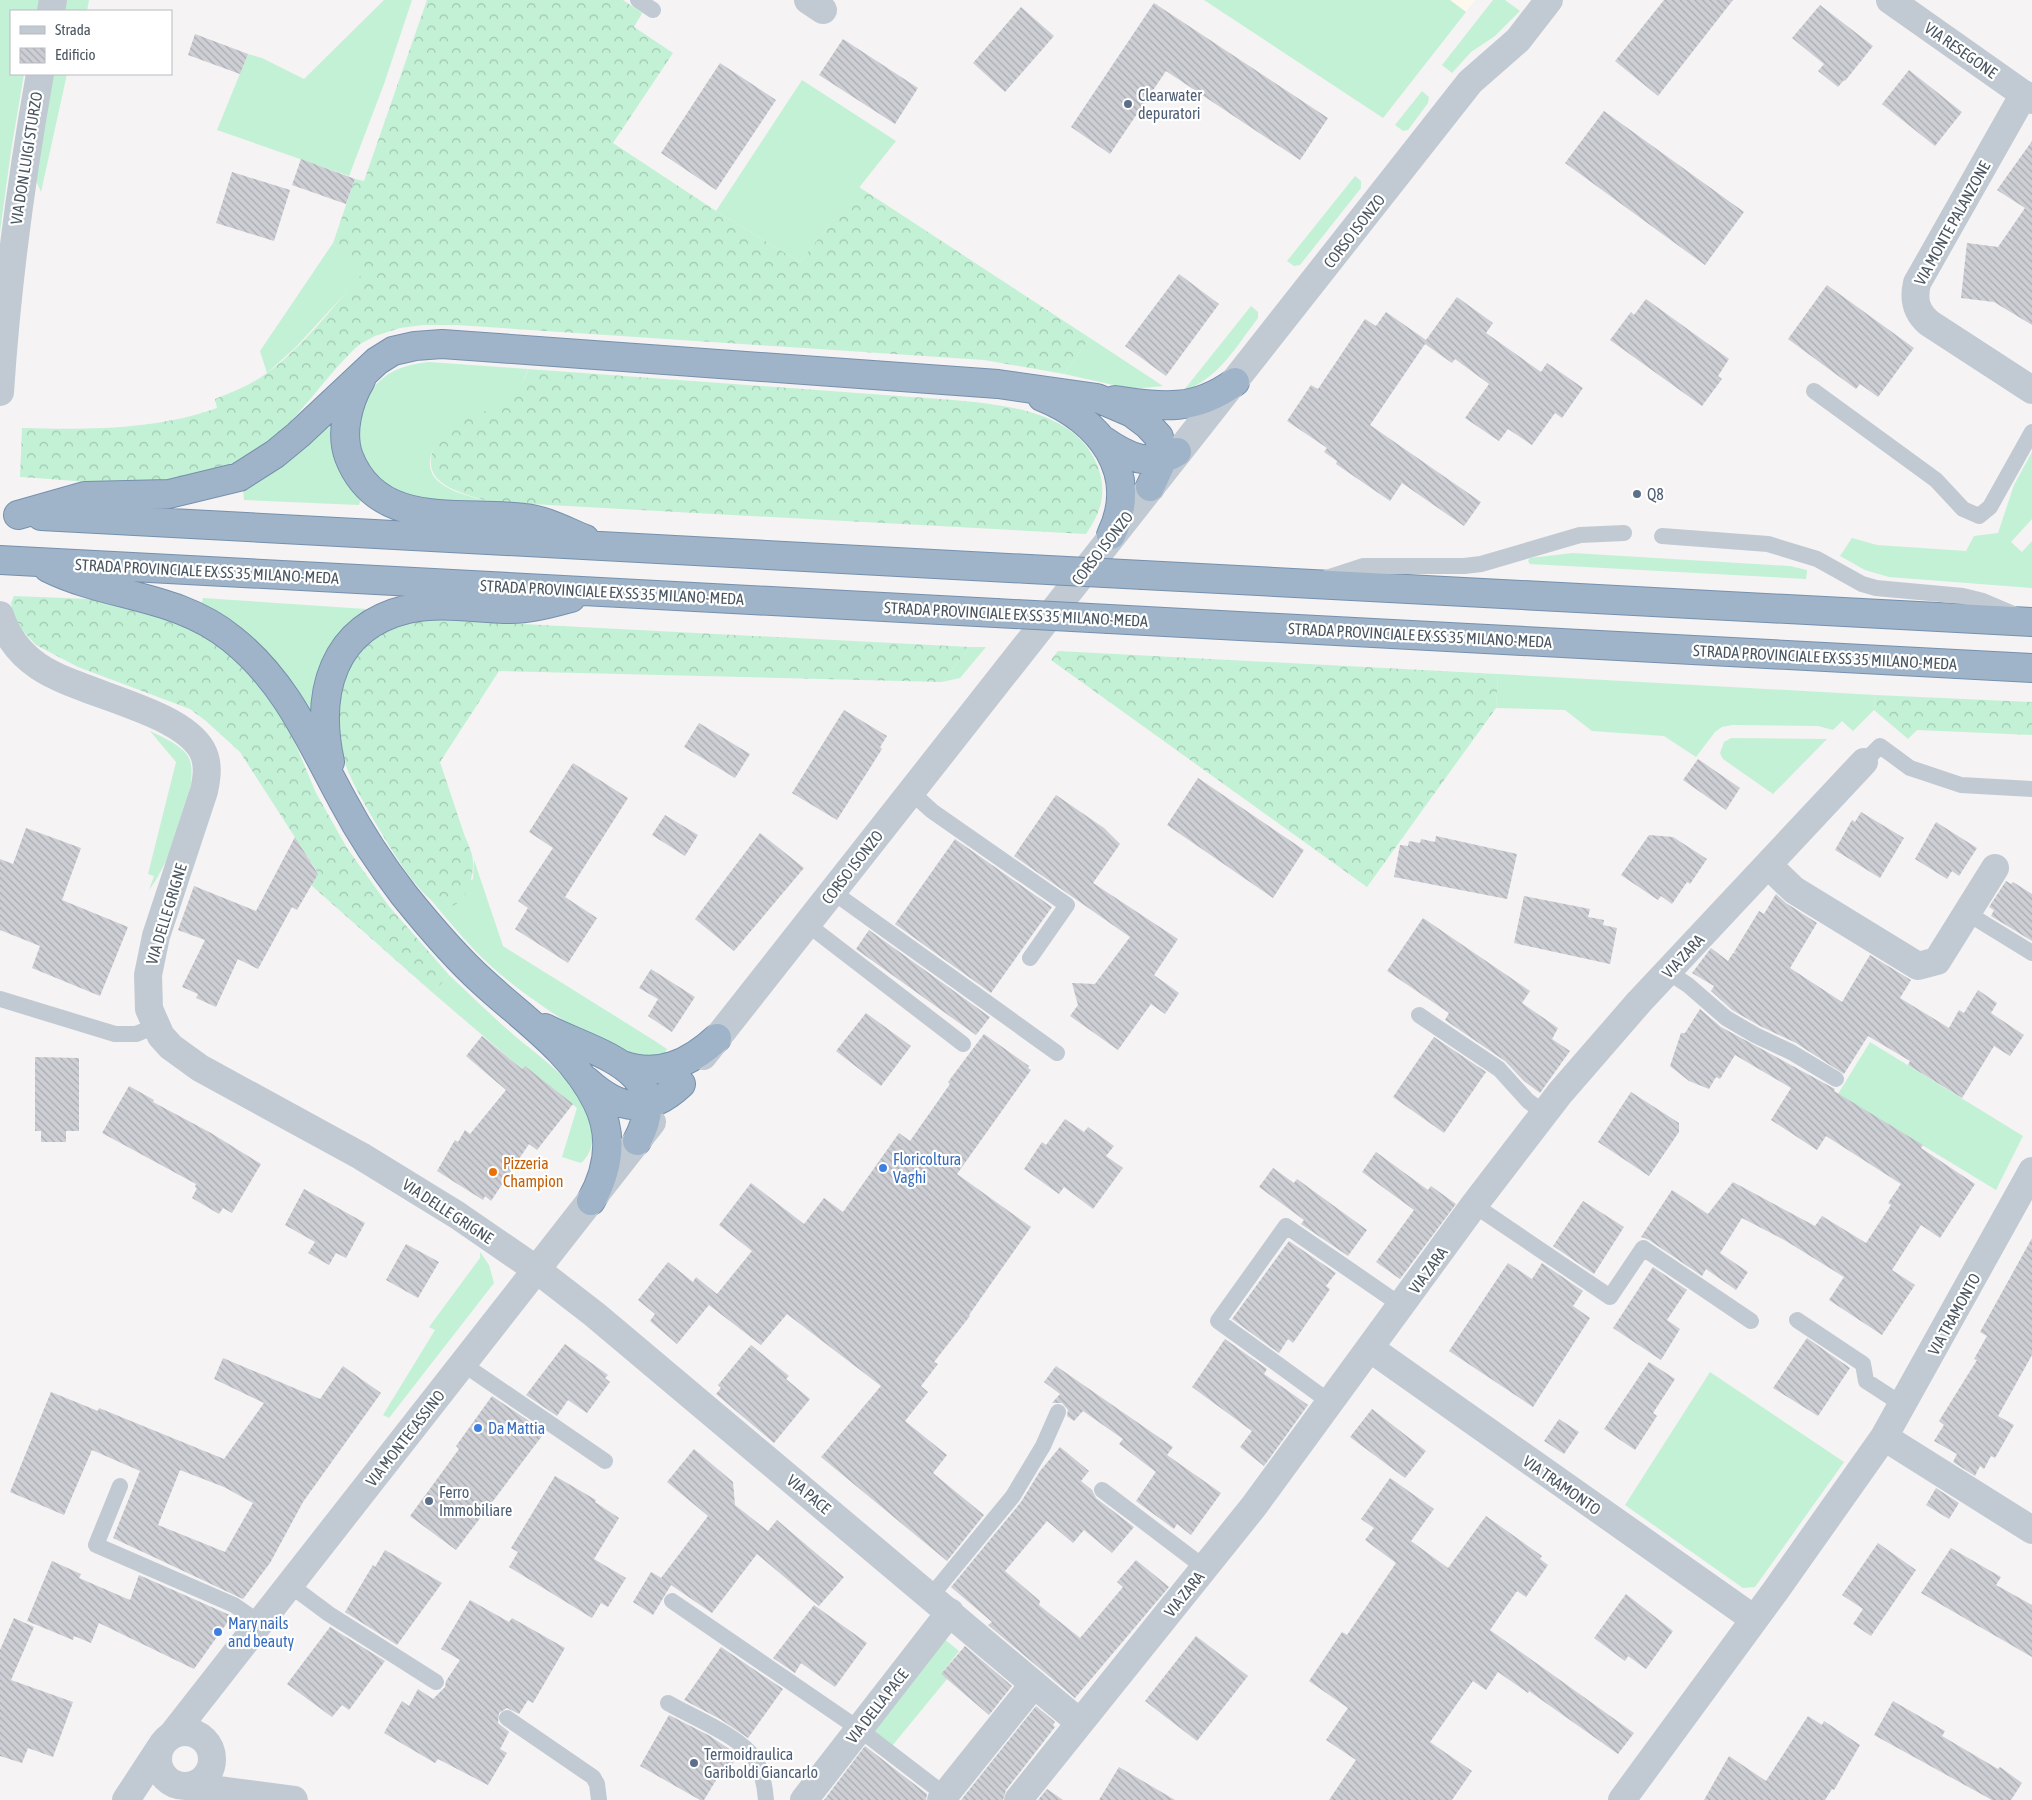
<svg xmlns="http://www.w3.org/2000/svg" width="2032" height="1800" font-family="'Asap Condensed',sans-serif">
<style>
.commercial{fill:#fdf9ef}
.grass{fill:#c3f1d5}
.forest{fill:url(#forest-crowns)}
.building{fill:url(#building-back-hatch);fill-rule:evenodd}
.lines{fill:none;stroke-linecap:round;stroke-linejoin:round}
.trunk-casing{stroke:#7690ad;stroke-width:30}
.service{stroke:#c1cad2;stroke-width:16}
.minor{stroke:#c1cad2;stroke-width:28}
.tertiary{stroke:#c1cad2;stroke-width:28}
.trunk{stroke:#9fb4c9;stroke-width:28}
.trunk-bridge-casing{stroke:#7690ad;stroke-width:30;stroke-linecap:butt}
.trunk-bridge{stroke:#9fb4c9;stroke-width:28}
.service-dot{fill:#5c6f8a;stroke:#fff;stroke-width:2}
.shop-dot{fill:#3f7fe0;stroke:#fff;stroke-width:2}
.food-dot{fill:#e8710a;stroke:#fff;stroke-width:2}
.labels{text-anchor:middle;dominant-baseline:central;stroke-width:4.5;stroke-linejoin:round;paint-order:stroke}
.street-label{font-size:16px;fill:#4a5661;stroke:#fff}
.service-label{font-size:16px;fill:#4e5e75;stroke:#fff;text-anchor:start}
.shop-label{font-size:16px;fill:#366cbe;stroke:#fff;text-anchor:start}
.food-label{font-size:16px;fill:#c56008;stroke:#fff;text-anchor:start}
</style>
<defs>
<pattern id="forest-crowns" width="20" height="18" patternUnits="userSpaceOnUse" patternTransform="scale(1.25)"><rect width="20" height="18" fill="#c3f1d5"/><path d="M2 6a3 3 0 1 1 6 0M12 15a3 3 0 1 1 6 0" fill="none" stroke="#a0c6b0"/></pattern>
<pattern id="building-back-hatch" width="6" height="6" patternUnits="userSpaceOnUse" patternTransform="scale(1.25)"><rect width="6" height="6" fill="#cdcfd5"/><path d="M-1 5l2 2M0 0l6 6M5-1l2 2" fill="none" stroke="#a8abb0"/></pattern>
</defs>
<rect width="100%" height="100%" fill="#f5f3f3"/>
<path class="commercial" d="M1450,0H1475L1466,12Z"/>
<path class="grass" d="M0,0H40L38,11H11V74H24L11,151L0,232Z
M67,0H89L87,11H64Z
M384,0H412L384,84L349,176L217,130L248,54L262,58L304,79Z
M1204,0H1450L1466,12L1383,118Z
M1493,0H1505L1520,11L1495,36L1471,52L1452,73L1442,65Z
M51,74H67L41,192L34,176Z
M802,80L896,141L800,262L716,211Z
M1422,91L1429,97L1428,103L1408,130L1403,131L1395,125Z
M1355,176L1361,181V188L1300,265L1294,266L1287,261Z
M333,243L362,275L296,347L267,373L260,351Z
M1251,306L1258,312V318C1237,345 1218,380 1184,390Z
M1090,338L1163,386L1132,389L1064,374Z
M429,362L528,369L520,390L510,399L438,439C434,447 429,457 430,466C432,490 473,497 492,502C457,500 416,504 385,485C378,481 374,474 370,468C352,439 356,401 383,378C396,367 413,364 429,362Z
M330,418L334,420C331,452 337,476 361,499L359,505L244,500L243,489C279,471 303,447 330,418Z
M2032,452V519L2011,542L2022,552L2032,541V588L1889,577L1865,570L1840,556L1852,538L1877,545L1966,551L1974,536L1998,533L2014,485Z
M1573,553L1790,566L1807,570L1806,579L1530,564L1528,561L1530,558Z
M203,598L366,609V614L314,709L307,710C280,657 249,637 201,606Z
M970,647H986L960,678L942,682Z
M1498,674L1875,695L1874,710L1853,731L1842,721L1833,730L1818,726L1732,725L1722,727L1715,732L1696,757L1664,736L1592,731L1565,710L1496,708Z
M150,731C162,737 180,744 188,756C203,781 167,869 149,890L154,876L148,874L176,762Z
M1731,738L1827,739L1773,794L1723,759L1720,753L1724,742Z
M474,860L503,946L655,1041L667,1049L665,1053C659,1057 647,1058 640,1057C606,1053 527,997 500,974C474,952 452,925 430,899L437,904L473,879Z
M449,975C471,996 493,1017 516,1037C537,1054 561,1072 578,1093C592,1110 601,1147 581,1163L562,1157L577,1108L525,1066L522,1069L433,993Z
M1870,1042L2023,1136L1996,1190L1838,1094Z
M480,1252L489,1265L494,1283L389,1418L383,1415L435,1330L429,1327L480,1258Z
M1710,1372L1844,1462L1755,1587L1743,1588L1625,1505Z
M943,1638L959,1651L941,1674L947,1679L892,1746L870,1728Z"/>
<path class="forest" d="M427,0H623L642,13L634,27L673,53L613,143L716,211L800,262L859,187L1090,338L1064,374L984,360L457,325H423L400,328L375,336L360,344C326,374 303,415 266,444C199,498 100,482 20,477L22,428C85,430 156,430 217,408L215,399C233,392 251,385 267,373C303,347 332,308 361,275L333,243L355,179L364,181Z
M528,369L953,400C1005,405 1080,411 1099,470C1107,494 1100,514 1086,534L492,502C450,490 410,481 443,430C475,410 517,411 528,369Z
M14,596L89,599L127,605L164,617L201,634L235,656L282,712L316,793L347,848L388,905L449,975L433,993L311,885L318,873L240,752L206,721L190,709L78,667L36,645L21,629L14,616L11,603Z
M445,620L970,647L942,682L499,671L440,762C448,786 456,810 464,834C467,842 473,853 473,862C474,881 462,917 437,904C419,894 396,857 385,839C369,811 350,783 341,751C327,700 348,642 400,623C413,619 431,620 445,620Z
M1058,651L1498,674L1496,708L1367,887L1051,660Z
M1875,695L2032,702V735L1917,730L1908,739L1874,710Z"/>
<path class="building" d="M1664,0H1733L1658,96L1615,61Z
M1154,3L1328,118L1300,160L1166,71L1110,154L1071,127Z
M1820,5L1873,46L1845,81L1844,80L1838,87L1818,71L1824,64L1792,38Z
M1021,7L1054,36L1005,92L973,63Z
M195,34L248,54L240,74L188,55Z
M843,39L918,88L895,124L819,75Z
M720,63L776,100L716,190L661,153Z
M1909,70L1962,112L1935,146L1882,104Z
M1604,111L1744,212L1705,265L1565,163Z
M2032,141V325L1994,302L1961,298L1967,243L1998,247L2025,208L1997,190Z
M301,159L355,179L346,204L292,185Z
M232,172L290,190L274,241L216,223Z
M1179,274L1219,304L1166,376L1125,346Z
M1827,285L1914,348L1878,397L1860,384L1856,389L1788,339Z
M1457,297L1493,323L1486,333L1541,372L1547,363L1583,388L1562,418L1555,413L1532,445L1508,429L1499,441L1465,418L1489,384L1455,359L1452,363L1425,344L1370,425L1481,502L1464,526L1402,483L1390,501L1336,464L1337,461L1324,452L1327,448L1287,421L1311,385L1318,389L1365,319L1376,326L1386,312L1426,340Z
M1646,299L1729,359L1718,376L1722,379L1702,406L1610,340L1631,312L1634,315Z
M844,710L887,736L880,747L882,749L837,820L792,793Z
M699,723L750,754L735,778L684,747Z
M1698,759L1740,788L1726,810L1683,780Z
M573,763L628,798L565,897L597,918L568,963L515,929L528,908L518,901L553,848L529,832Z
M1198,778L1304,850L1273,898L1167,825Z
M1056,795L1104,828L1120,844L1093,883L1178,939L1154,975L1179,993L1165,1014L1151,1004L1118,1050L1070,1016L1078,1005L1072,983L1095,984L1130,937L1014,856Z
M1861,812L1904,838L1880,878L1835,850L1852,820L1855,822Z
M665,815L698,835L685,856L652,835Z
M1936,822L1977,848L1959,876L1952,871L1947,879L1915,859Z
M26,828L81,848L62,900L128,927L100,996L32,968L40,946L0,930V859L13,864Z
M760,833L804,868L734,951L695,919Z
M1649,835L1673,837L1707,859L1690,884L1687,882L1672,904L1661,896L1658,900L1621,875Z
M1436,836L1517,854L1507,899L1394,877L1400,845L1408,846L1409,841L1420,843L1421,839L1435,842Z
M295,837L318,874L297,910L292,907L258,969L238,959L216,1007L196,998L198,994L182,987L205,940L178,930L194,886L256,911Z
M955,839L1052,907L991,993L895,924Z
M2006,881L2011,884L2013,882L2032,894V941L1991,916L1994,910L1989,907Z
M1776,894L1786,903L1817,923L1790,968L1842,1002L1870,955L1911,980L1900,998L1949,1028L1959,1010L1964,1013L1978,990L1997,1003L1991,1013L2024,1035L2010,1056L1994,1046L1962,1098L1908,1065L1910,1061L1868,1036L1844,1074L1796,1043L1760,1026L1732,1010L1711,991L1714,986L1692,973L1711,948L1728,961L1733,953L1736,954L1734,952L1759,911L1764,914Z
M1524,896L1590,909L1588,917L1604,920L1603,925L1617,928L1610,964L1514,943Z
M1423,918L1530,991L1522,1003L1558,1028L1552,1039L1570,1051L1540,1093L1524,1081L1505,1061L1445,1020L1449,1013L1387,971Z
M869,930L990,1017L976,1035L856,949Z
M651,969L695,997L672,1032L648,1016L658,999L639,988Z
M1700,1009L1721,1027L1835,1089L1834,1091L1923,1145L1921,1148L1975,1184L1940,1238L1921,1225L1892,1270L1915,1285L1882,1335L1829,1300L1844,1277L1786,1241L1742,1218L1720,1253L1748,1272L1736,1290L1706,1269L1702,1276L1649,1240L1641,1237L1672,1190L1708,1214L1733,1182L1815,1226L1822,1216L1866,1243L1891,1205L1888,1203L1901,1184L1826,1136L1817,1150L1771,1120L1791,1088L1735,1055L1720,1079L1716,1077L1709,1089L1689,1081L1670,1066L1681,1033H1685Z
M866,1013L911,1046L881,1086L836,1051Z
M984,1034L1029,1066L1028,1068L1031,1070L957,1174L1031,1227L969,1315L970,1316L934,1362L938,1364L921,1386L928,1392L905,1421L947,1455L933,1473L984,1515L947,1561L821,1457L881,1386L787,1314L761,1345L709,1305L677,1344L650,1321L655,1314L638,1300L668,1262L693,1282L696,1277L717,1294L752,1251L719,1225L751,1183L804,1224L824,1198L843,1212L899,1133L910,1141L950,1084L948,1082Z
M482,1036L522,1069L525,1066L573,1104L537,1150L529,1144L491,1201L485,1196L483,1200L437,1171L455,1140L458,1142L465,1130L470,1134L506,1090L466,1056Z
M1434,1037L1486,1072L1444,1133L1393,1097Z
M35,1057L79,1058V1131H66V1142H41V1131H35Z
M129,1086L154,1100L153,1102L211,1133L261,1164L232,1213L223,1208L219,1214L192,1198L197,1188L195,1187L196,1184L102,1133Z
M1631,1092L1679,1123V1132L1649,1176L1598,1142Z
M1065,1119L1084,1132L1088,1127L1114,1146L1106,1156L1123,1168L1093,1209L1064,1187L1059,1194L1024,1169L1042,1142L1046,1145Z
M1376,1152L1428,1190L1431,1186L1456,1204L1400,1279L1376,1262L1414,1210L1362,1172Z
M1273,1168L1294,1183L1297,1179L1367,1230L1348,1256L1301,1224L1304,1220L1259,1187Z
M304,1189L365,1223L346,1258L336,1253L329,1265L308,1253L315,1242L285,1225Z
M1583,1201L1624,1227L1594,1274L1553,1246Z
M2032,1238V1355L1998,1416L2014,1425L1995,1458L1991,1456L1984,1469L1980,1466L1975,1476L1953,1462L1957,1454L1934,1441L1944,1425L1939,1421L1977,1360L1974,1359L1987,1336L1980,1332Z
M1289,1241L1336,1273L1326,1286L1330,1289L1293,1343L1288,1339L1279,1353L1232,1319Z
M406,1244L439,1262L418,1298L386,1280Z
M1508,1263L1532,1279L1542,1263L1583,1291L1573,1306L1590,1318L1533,1407L1449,1351Z
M1653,1267L1687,1290L1667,1320L1680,1329L1661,1360L1613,1328Z
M1807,1338L1850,1368L1818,1416L1773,1388Z
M1225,1339L1267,1369L1264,1374L1308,1405L1264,1466L1240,1447L1252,1431L1192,1387Z
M565,1344L608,1375L605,1378L610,1382L587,1413L568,1400L557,1416L526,1395Z
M751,1345L789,1376L786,1379L810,1399L774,1443L716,1394L721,1388L718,1385Z
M223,1358L320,1399L343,1366L381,1393L303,1502L270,1563L243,1599L113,1538L140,1471L92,1450L64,1515L10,1492L51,1392L98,1411L99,1408L224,1459L264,1403L214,1379ZM180,1470L224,1487L253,1503L225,1552L158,1525Z
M1649,1362L1675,1379L1653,1413L1657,1416L1635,1450L1604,1429Z
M1056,1366L1173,1447L1167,1455L1221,1493L1191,1535L1177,1524L1174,1529L1136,1501L1164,1460L1156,1472L1119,1444L1123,1439L1083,1411L1074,1421L1067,1416L1068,1410L1062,1403H1052L1060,1394L1044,1382Z
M492,1396L545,1432L456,1550L410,1516L459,1449L456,1446Z
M1372,1409L1426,1451L1405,1478L1350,1437Z
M1559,1419L1579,1432L1564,1454L1544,1441Z
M1060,1447L1089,1471L1081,1481L1092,1490L1096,1498L1134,1527L1112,1553L1084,1530L1073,1543L1047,1521L1005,1571L1040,1601L1039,1605L1080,1638L1123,1587L1117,1582L1136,1560L1169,1587L1075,1698L988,1625L992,1622L951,1587L1021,1502L1040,1471Z
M694,1449L733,1482L735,1505L768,1531L777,1520L844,1577L819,1606L757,1554L712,1613L671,1585L653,1615L633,1602L651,1572L663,1579L661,1578L708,1516L667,1482Z
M555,1476L596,1500L595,1502L619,1518L594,1559L626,1578L608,1607L601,1603L592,1618L509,1567L518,1552L511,1548Z
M1390,1478L1434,1509L1411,1541L1448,1568L1486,1516L1542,1556L1540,1559L1548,1565L1526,1597L1517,1591L1490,1630L1634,1733L1618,1754L1529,1691L1528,1693L1498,1672L1486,1690L1473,1681L1430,1742L1472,1771L1452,1800H1329L1356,1760L1326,1740L1348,1708L1309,1681L1342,1632L1347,1635L1396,1563L1365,1540L1374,1528L1361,1519Z
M1936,1488L1959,1503L1949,1519L1926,1505Z
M1878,1543L1916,1570L1871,1636L1853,1624L1863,1609L1842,1595Z
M1951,1548L2001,1577L1996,1585L2032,1605V1657L1921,1593Z
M385,1550L442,1583L397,1645L345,1612L373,1565L375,1567Z
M52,1561L81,1574L79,1578L130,1600L139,1575L232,1616L194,1669L99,1623L91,1643L74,1636L73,1640L27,1621Z
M1626,1594L1673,1631L1646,1669L1628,1656L1625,1661L1594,1638Z
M470,1600L509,1622L512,1618L565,1648L533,1703L528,1700L519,1714L507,1708L499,1713L498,1723L509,1732L500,1749L507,1753L488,1785L438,1759L435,1763L384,1733L402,1701L409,1706L418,1689L433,1699L445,1687L446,1681L460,1660L441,1649Z
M814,1605L867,1643L835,1687L801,1663L795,1673L773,1658Z
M14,1618L34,1627L11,1680L73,1702L53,1757L28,1748L22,1763L0,1756V1650Z
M330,1627L385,1661L349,1710L342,1705L332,1717L287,1684Z
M1196,1636L1248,1676L1197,1741L1145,1701Z
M965,1646L1012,1686L989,1715L941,1674Z
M721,1647L783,1689L748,1738L720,1719L684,1700Z
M1893,1701L1945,1731L1942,1736L1998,1769L2000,1767L2022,1783L2011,1800H1992L1874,1735Z
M1036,1706L1055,1722L1053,1725L1055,1727L1006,1790L1003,1800H961Z
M669,1715L710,1736L738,1755L723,1780L718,1777L704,1800H700L640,1766Z
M1808,1716L1822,1725L1824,1721L1860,1745L1834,1790L1832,1789L1825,1800H1704L1729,1756L1766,1781Z
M865,1746L927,1794L926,1800H824Z
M1119,1767L1175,1800H1099Z
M1047,1789L1063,1800H1038Z"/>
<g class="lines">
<g class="trunk-casing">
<path id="trunk" d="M361,380C348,402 340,433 349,457C378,531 461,510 524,518C546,520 565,531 585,539
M1042,397C1100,420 1141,473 1111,535
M1115,400C1163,407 1194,412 1235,382
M1103,440C1126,456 1151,469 1177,452
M18,515L85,496L169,494L239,477L275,454L298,435L377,361L393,351L415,346L442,344L998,384L1097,398L1132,413L1148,425L1159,437L1163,459L1150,487
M41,516L1029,569
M0,560L996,613
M48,568C109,598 177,594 232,639C287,683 310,741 343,801C361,835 381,865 404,895C429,926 454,956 483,982C523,1019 572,1051 597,1102C614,1136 609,1169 591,1201
M1143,575L2032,622
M1109,619L2032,668
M330,762C315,693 332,627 408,609C442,601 477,609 511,609C532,609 551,603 571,598
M545,1028C595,1054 676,1068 637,1141
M622,1065C659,1078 690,1063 717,1038
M587,1081C620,1111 648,1115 681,1084"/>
</g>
<path class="service" d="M638,0L653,10
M1814,391L1936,480L1963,509L1979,516L1990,507L2032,432
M1662,536L1768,544L1817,559L1862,584L1876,588L1963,596L1983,601L2016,615
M1320,580L1363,566H1464L1481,564L1580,535L1624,533
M1864,762L1880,746L1910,768L1961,785L2032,789
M911,792L932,811L1067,905L1030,958
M833,892L1057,1053
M1967,913L2032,953
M807,924L963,1044
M1668,972L1688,985L1726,1018L1755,1035L1791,1052L1836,1079
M0,999L115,1034H136L156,1026
M1419,1015L1499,1069L1528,1101L1544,1113
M1474,1205L1610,1297L1643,1248L1751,1321
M1797,1320L1863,1364L1866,1381L1903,1405
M463,1364L605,1461
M1331,1403L1218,1321L1286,1226L1402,1306
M120,1486L96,1545L234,1605L260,1623
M1102,1490L1205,1568
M290,1585L329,1614L436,1682
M931,1596L1013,1496L1043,1446L1058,1412
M672,1601L859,1729L945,1795
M668,1703C692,1717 740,1736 755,1759C762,1771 765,1787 766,1800
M507,1718L593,1777L597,1784L599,1800"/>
<path class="minor" d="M808,0L823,10
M1890,0L2032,100
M51,11L53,0
M2024,94L1917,283C1913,300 1916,312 1929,323L2032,390
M0,392C7,285 21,180 40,74
M0,615C7,637 19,653 38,666C78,694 179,709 202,750C209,763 207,777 204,791L156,936L148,975L149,1009L161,1036L171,1047L200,1068L361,1156L457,1215L537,1270L594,1314L1079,1722
M1768,865L1794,890L1918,966L1937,961L1995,868
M1371,1349L1754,1619
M1884,1437L2032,1530
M804,1800L950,1612
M941,1800L1034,1684
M1018,1800L1254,1506L1474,1205L1560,1093L1639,1002L1864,762
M1622,1800L1776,1590L1884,1437L2032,1171"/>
<path class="tertiary" d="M703,1056L1470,82L1518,40L1549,0
M158 1759a27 27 0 1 1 54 0a27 27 0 1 1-54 0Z
M172,1735L652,1122
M188,1786L294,1800
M126,1800L160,1748"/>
<use href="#trunk" class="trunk"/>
<g class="trunk-bridge-casing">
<path id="trunk-bridge" d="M1029,569L1143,575
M996,613L1109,619"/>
</g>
<use href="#trunk-bridge" class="trunk-bridge"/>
</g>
<g class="service-dot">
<circle cx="1128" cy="104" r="5"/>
<circle cx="1637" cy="494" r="5"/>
<circle cx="429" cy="1501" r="5"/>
<circle cx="694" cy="1763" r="5"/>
</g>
<g class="shop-dot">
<circle cx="883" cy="1168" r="5"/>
<circle cx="478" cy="1428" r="5"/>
<circle cx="218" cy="1632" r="5"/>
</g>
<circle class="food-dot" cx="493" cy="1172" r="5"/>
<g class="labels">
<g class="street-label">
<text transform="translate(1961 50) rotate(35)">VIA RESEGONE</text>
<text transform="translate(26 158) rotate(-81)">VIA DON LUIGI STURZO</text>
<text transform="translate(1952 223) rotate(-61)">VIA MONTE PALANZONE</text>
<text transform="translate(1354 231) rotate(-52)">CORSO ISONZO</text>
<text transform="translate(1102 548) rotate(-52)">CORSO ISONZO</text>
<text transform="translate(207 571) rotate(3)">STRADA PROVINCIALE EX SS 35 MILANO-MEDA</text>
<text transform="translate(612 592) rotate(3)">STRADA PROVINCIALE EX SS 35 MILANO-MEDA</text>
<text transform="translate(1016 614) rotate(3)">STRADA PROVINCIALE EX SS 35 MILANO-MEDA</text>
<text transform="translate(1420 635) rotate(3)">STRADA PROVINCIALE EX SS 35 MILANO-MEDA</text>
<text transform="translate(1825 657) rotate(3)">STRADA PROVINCIALE EX SS 35 MILANO-MEDA</text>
<text transform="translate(852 867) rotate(-52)">CORSO ISONZO</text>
<text transform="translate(166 914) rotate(-73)">VIA DELLE GRIGNE</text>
<text transform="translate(1683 956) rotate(-47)">VIA ZARA</text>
<text transform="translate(448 1211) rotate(33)">VIA DELLE GRIGNE</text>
<text transform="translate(1428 1270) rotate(-54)">VIA ZARA</text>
<text transform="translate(1954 1314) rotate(-61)">VIA TRAMONTO</text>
<text transform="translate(405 1438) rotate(-52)">VIA MONTECASSINO</text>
<text transform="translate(1562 1485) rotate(35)">VIA TRAMONTO</text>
<text transform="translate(809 1494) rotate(40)">VIA PACE</text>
<text transform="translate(1184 1594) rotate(-51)">VIA ZARA</text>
<text transform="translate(877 1706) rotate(-52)">VIA DELLA PACE</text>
</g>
<g class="service-label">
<text x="1138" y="95">Clearwater<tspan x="1138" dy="18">depuratori</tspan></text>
<text x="1647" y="494">Q8</text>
<text x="439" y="1492">Ferro<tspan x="439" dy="18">Immobiliare</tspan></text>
<text x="704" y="1754">Termoidraulica<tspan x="704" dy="18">Gariboldi Giancarlo</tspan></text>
</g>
<g class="shop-label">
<text x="893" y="1159">Floricoltura<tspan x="893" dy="18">Vaghi</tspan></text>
<text x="488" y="1428">Da Mattia</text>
<text x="228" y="1623">Mary nails<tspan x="228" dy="18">and beauty</tspan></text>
</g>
<g class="food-label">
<text x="503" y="1163">Pizzeria<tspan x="503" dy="18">Champion</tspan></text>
</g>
</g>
<rect x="10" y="10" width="162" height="65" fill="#ffffff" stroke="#b7bbc0"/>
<rect x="20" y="26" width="25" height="8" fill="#c1cad2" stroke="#b7bbc0"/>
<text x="55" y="35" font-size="15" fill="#4a5661">Strada</text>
<rect x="20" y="48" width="25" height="15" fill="url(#building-back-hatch)" stroke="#b7bbc0"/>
<text x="55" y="60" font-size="15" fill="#4a5661">Edificio</text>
</svg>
